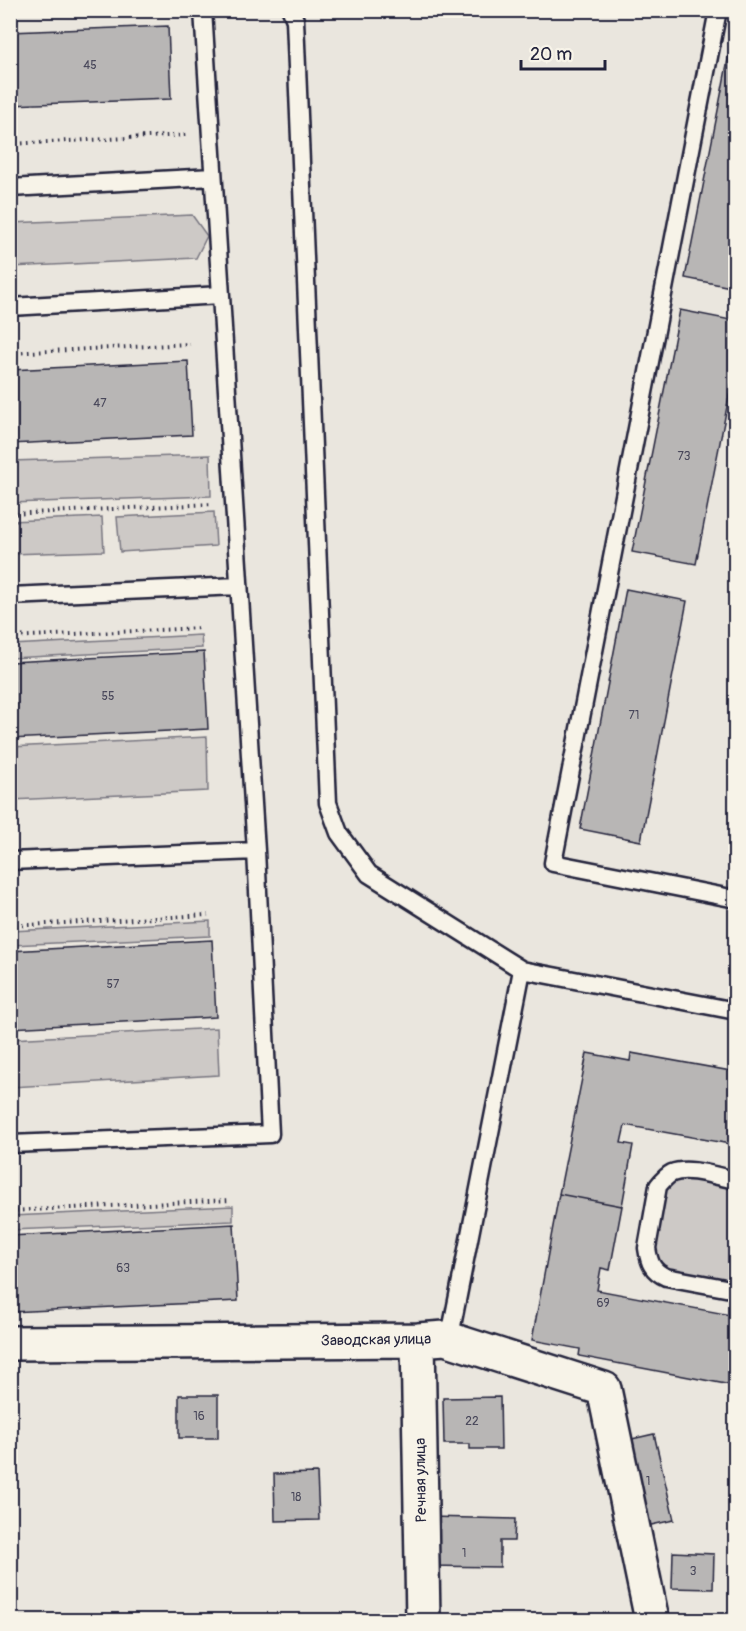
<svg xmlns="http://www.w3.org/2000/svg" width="746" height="1631" font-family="Pangolin,sans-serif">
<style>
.green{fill:#cdc9c6;stroke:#787680;stroke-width:1.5}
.building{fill:#b8b6b5;stroke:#22223b;stroke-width:1.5}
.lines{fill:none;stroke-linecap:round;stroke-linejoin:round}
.service-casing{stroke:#22223b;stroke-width:21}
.minor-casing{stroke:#22223b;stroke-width:38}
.path{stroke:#22223b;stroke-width:4;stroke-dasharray:1.5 4.5;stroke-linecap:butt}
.service{stroke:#f7f3e8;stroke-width:16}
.minor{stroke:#f7f3e8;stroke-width:33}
.labels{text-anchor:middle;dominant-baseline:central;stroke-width:4.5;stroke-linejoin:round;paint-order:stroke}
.number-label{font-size:12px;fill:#48475a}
.street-label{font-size:15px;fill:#22223b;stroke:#f7f3e8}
</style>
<rect width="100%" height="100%" fill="#eae6de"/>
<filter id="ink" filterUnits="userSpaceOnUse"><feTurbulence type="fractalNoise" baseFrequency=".0167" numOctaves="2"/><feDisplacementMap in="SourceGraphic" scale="12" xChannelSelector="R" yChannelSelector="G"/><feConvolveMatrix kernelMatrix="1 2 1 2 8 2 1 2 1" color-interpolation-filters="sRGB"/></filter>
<g filter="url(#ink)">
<path class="green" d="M192,215L207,236L196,258L11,267V223Z
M210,455L211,496L11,503V461Z
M214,512L216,546L120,552L117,517Z
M102,517L104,551L11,554V521Z
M201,635L202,648L11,658V645Z
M207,737L208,791L11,800V747Z
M210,921V936L11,945V931Z
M217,1028L219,1075L11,1087V1039Z
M686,1176L735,1187V1283L669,1269L662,1266L654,1253L666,1187L673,1181Z
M233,1206V1221L11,1230V1216Z"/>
<path class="building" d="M168,26L171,99L10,105V32Z
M732,39H736V288L685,278Z
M680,310L736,321V361L696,564L632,552Z
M188,361L192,435L10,444V370Z
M626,589L687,601L641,841L580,829Z
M204,652L208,729L10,739V662Z
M212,940L216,1017L10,1028V951Z
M587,1053L630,1061L631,1053L736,1072V1145L625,1125L621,1143L633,1145L622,1206L559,1194Z
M559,1194L622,1206L610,1270L601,1268L597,1290L736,1316V1386L579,1356L580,1349L532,1340Z
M234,1224L238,1301L10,1312V1236Z
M179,1395H218V1438H179Z
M500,1397L501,1449H470V1444H444L443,1398Z
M654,1434L674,1520L642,1527L623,1441Z
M317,1473L319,1520L275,1521L274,1474Z
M429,1517L515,1519L514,1541H500V1567L428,1566Z
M673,1552L714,1554L713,1589L672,1588Z"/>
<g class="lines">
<g class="service-casing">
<path id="service" d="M291,10L295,20L328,803L339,833L369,874L522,970L736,1011
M718,10L553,863L736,899
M10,188L213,177
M10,307L221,295
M10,596L239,586
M10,861L256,851
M10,1144L270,1134L256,851L203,10
M736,1180C718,1177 689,1166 672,1173C666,1176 662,1181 658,1186L647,1248C649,1262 652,1271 666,1277L736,1290
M452,1326L522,970"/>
</g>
<g class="minor-casing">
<path id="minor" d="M418,1340L423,1620
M10,1343L418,1340L445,1338L604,1389L652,1620"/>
</g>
<path class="path" d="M10,144L186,135
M10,353L190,344
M10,514L213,504
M10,637L201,628
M10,926L208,915
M10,1211L230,1200"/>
<use href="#service" class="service"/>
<use href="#minor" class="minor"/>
</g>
</g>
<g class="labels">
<g class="number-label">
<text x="90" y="65">45</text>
<text x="100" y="403">47</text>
<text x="684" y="456">73</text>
<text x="108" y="696">55</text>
<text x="634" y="715">71</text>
<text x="113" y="984">57</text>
<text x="123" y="1268">63</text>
<text x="603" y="1303">69</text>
<text x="199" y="1416">16</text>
<text x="472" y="1421">22</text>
<text x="648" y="1481">1</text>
<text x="296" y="1497">18</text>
<text x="464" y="1553">1</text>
<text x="693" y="1571">3</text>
</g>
<g class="street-label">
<text transform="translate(376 1340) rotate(-1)">Заводская улица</text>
<text transform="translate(421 1480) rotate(-91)">Речная улица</text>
</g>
</g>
<rect width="746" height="1631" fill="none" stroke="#f7f3e8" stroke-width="36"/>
<rect x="18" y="18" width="710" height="1595" fill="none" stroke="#22223b" stroke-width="2" filter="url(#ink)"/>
<path d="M521 60v9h84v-9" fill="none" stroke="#22223b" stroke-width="3"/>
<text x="530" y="60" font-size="18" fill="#22223b" stroke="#f7f3e8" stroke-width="4.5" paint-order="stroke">20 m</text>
</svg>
